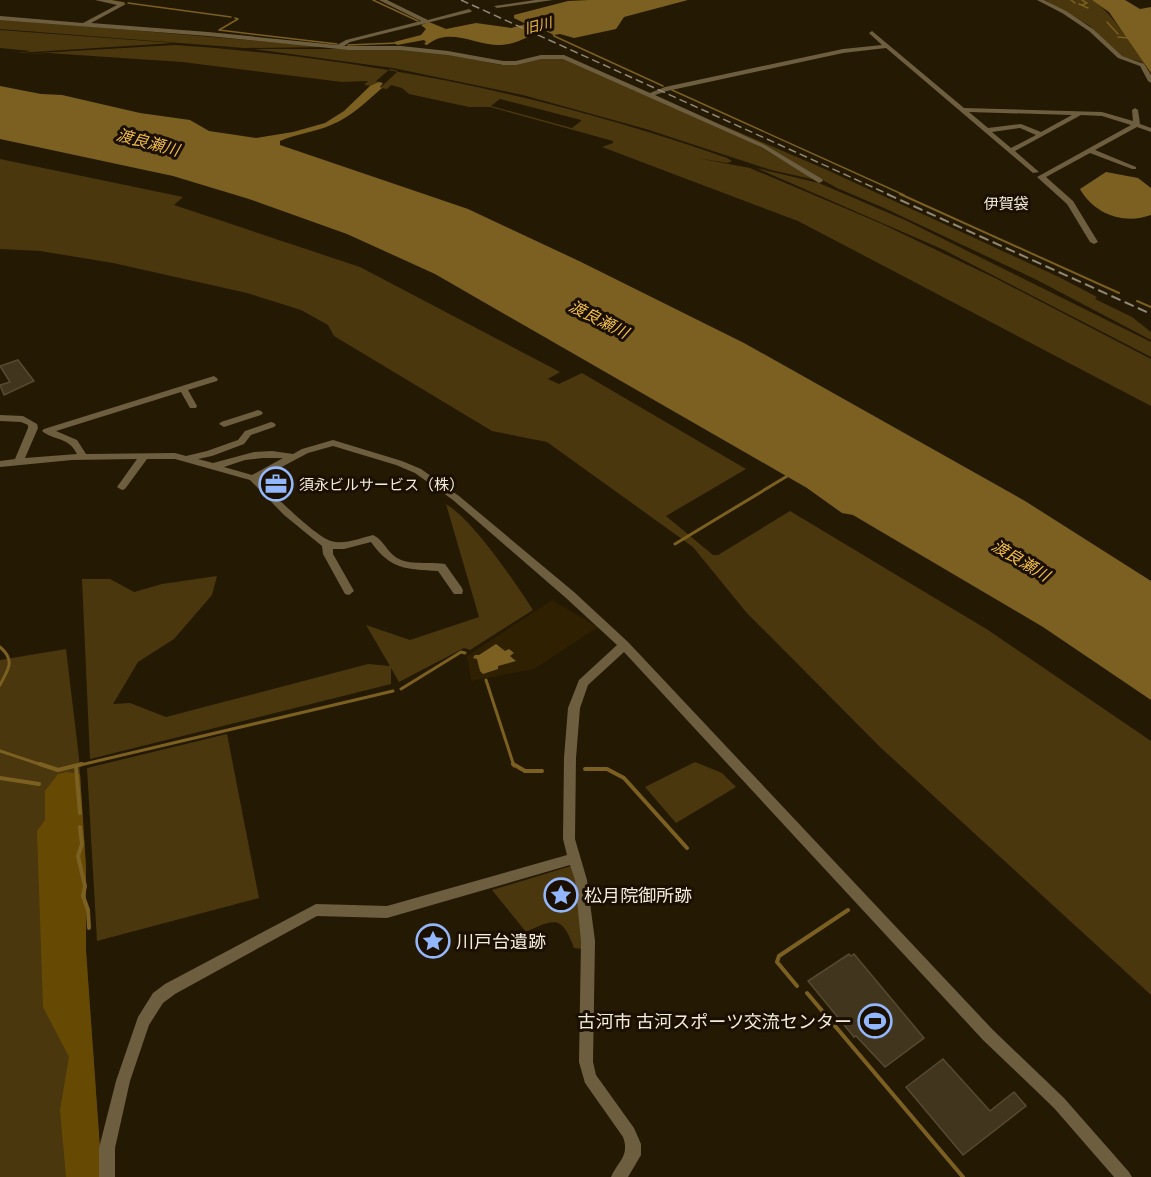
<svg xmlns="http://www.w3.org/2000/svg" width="1151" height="1177" font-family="'Noto Serif','Noto Sans JP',serif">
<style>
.built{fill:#2e2000}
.green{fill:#4a370d;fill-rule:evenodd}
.forest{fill:#664a04}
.water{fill:#7c6022}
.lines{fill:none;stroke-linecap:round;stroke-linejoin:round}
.stream-far3{stroke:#7c6022;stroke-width:1.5}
.stream-far2{stroke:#7c6022;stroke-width:2}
.stream-far1{stroke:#7c6022;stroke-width:3}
.stream{stroke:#7c6022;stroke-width:4}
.building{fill:#41351d;stroke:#574a32;stroke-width:1.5}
.minor{fill:#6d5e40;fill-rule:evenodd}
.rail-far1{stroke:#918775;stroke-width:1.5;stroke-dasharray:8 4;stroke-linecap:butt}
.rail{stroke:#918775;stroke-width:2;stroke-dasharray:10 4.5;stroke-linecap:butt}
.labels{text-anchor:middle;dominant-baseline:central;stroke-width:6;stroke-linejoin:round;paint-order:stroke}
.far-water-label{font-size:14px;font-style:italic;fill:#efbc4e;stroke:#1b1000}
.far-quarter-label{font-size:15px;fill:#f4ecde;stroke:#1b1000}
.poi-label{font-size:15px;fill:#f4ecde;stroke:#1b1000;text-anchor:start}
.water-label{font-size:16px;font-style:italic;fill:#efbc4e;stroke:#1b1000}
.near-poi-label{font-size:18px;fill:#f4ecde;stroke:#1b1000;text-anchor:start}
</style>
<rect width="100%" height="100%" fill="#241902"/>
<path class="built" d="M552,600L598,627L534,669L471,681L467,656Z"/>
<path class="green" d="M1045,0C1057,0 1082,0 1092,0C1105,4 1149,64 1151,77L1141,62L1120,56L1090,26Z
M0,19L329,47L244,48L0,29Z
M0,30L174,43L17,53L31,51L0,48Z
M175,45C367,58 545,94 727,158L732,161L728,163L697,158L750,168L882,224L997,279L1151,359V406L798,221L602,147L613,143V141L490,107H469L409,94L402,88L391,85L387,89L380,88L398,71L390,69L376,81L379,82L372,86L364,85L368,81L342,82L182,62L48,53L21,54ZM500,99L581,120V121L572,128L491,106Z
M254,49H399L442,53L501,65L543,58L565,59L757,145L816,180L771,170L646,129L523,95L393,68Z
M720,124L827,170L1059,277L1097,297L1095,299L1132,317L1151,332V340L1037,280L884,208L837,188Z
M0,159L183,197L174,205L360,267L560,372L548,379L559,384L582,373L746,469L666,516L713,555H718L790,511L988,630L1151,741V995L880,747L746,612L693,547L547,442L492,431L334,336L328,325L301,310L247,293L113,263L40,251L0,249Z
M756,168L819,183L905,220L1151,342V357L944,250Z
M446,504C473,520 515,582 533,610L470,650L464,648L399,682L391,668V684L90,759L82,579H110L134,592L162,584L217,576L212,595L174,639L138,662L113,704L130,703L166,717L368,664L390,666L366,625L410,640L479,617Z
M66,649L79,758L86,868V951L102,1177H0V660Z
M227,734L259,898L97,941L87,768Z
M695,762L722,773L736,787L676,823L645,787Z
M571,866L575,873L583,949L574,948C562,916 556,918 526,932L492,890Z"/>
<path class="forest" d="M67,772L80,774L86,868V951L102,1177H66L60,1110L69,1057L43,1007L37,831L45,820V791L58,774Z"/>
<path class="water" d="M589,0H688L624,17L616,29L574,38L560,34L554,35L541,29L527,33L530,36C523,39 516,43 508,44C481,50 451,24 427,45L424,44L426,42L424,40L397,45L394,42L421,35L426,29L421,25L429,22L446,29L476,23L511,28L526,24L514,18V15L568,1Z
M1092,0H1125L1140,9L1151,7V73L1109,12Z
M379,82L383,83L380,87L382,88C366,102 351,117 331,125C315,132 296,134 280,141V145L468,209L579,261L744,343L1025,501L1151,581V700L1043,627L853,515L842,513L807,488L435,274L347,234L249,199L173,176L0,139V86L41,94L62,95L140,113L190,120L209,131L256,138L293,132L325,123L344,111L370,86Z
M1106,172L1138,178L1151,188V215C1124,225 1094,214 1080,189Z
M496,644L505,651L509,649L514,653L510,656L516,661L498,666V669L483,674L480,671L477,659L473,658L475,655H479Z"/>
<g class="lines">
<path class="stream-far3" d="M107,0L124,3
M373,0L418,21
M1071,0L1075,3
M1082,0L1087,3L1082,5
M128,3L231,17
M1079,4L1088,8
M235,18L238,19L219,30L337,44
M1107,22L1118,34
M553,33L554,36L663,86
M1118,37L1128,38
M348,45L397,43
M672,90L904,195"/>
<path class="stream-far2" d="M900,194L1119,293
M1137,301L1151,307"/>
<path class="stream-far1" d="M675,544L789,475
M0,647C16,661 8,669 0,685
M486,680L514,766
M401,689L461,652L465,653
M0,751L45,766
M76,766L393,691"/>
<path class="stream" d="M40,764L58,770L82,764
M513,764L525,771H542
M76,767L80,813
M585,769H607L624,778L687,848
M0,778L39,784
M80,827L82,844L78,856L85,886L83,896L88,910L89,928
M797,986L777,962L779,956L848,910
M807,993L963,1177"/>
</g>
<path class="building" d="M18,360L34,381L4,395L0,385L10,382L0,366Z
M849,954L851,956L854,954L924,1038L885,1067L856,1036L854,1037L808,981Z
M943,1059L990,1111L1014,1092L1026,1106L963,1155L906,1087Z"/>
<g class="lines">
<path class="minor" d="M95,0H109L126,4L91,23L208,32L337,45L346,40L421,21L379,0H387L428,20L469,9L472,11L471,12L350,42L344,46H401L448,51L503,61H516L541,55H564L650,93L665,87L843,49L882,45L870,34L869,33L872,31L964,108L1102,112L1133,121L1132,110L1135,108L1138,110L1140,124L1151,128V132L1137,127L1095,150L1136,167V169H1132L1090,153L1046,177L1073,201L1098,242L1094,244L1090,242L1067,204L1037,177L1131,125L1102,116L1081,115L1015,151L1039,172L1033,173L886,48L843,53L667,91L655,95L765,145L822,179L823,181L819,183L761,147L563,59H541L516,65H503L448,55L401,50H349L208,36L0,20V16L83,23L117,5ZM969,112L1072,115L1041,132L1021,124L988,128ZM1020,128L1036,135L1011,148L992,132Z
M535,0H553L497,8L494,6Z
M1037,0H1044L1066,11L1093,29L1122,56L1144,64L1151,75V83L1148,81L1140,66L1118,58L1089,31L1062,13Z
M214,376L218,379L217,381L188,390L197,406L196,408H190L181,392L56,431L77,440L86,454L175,453L186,456L207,451L238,440L245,431L271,422L274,423L276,425L274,427L251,435L244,444L212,456L198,459L213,463L254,452L272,451L293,454L302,449L333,440L402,461L421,469L459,496L574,592L628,642L993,1030L1064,1098L1129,1172L1132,1177H1114L1054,1108L983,1040L624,652L588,685L580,708L576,758L575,839L587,880L595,941L593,1062L596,1075L634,1128L641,1144V1155L628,1177H611C618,1161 630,1156 623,1137L585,1083L579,1062L581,941L575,880L570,865L387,918L317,916L175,994L163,1003L149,1025L130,1081L115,1148V1177H99V1148L116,1081L138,1017L153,993L165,984L316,904L387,906L567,855L563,839L564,758L568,708L579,680L617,645L566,598L453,500L415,473L396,465L333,446L308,453L259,479C270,492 316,537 331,541C344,545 361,538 373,535C383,539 387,552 397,558C411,566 429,561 445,564L462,588L463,591L462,594H454L438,571C406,569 391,570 371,542L344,549H333V554L354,591L349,595L345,594L323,554L322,546L284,515L250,480L175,459H147L125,489L122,490L117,487L137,459L72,460L0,467V461L15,459L28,428V425L21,422L0,421V415L23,416L37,424L38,428L25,458L77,454C68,436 54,441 42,431L44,429ZM263,458H283L252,475L224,467L245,460Z
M258,410L261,411L263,413L261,415L224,427L219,424L221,422Z"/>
<path class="rail-far1" d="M461,0L890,195"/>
<path class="rail" d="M887,194L1151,314"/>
</g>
<defs>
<g id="office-ring" transform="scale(1.725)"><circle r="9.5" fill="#1b1000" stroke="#93b7fd" stroke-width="1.5"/><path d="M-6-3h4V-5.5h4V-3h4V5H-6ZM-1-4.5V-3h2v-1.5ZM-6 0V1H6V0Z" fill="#93b7fd"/></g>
<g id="sight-ring" transform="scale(1.725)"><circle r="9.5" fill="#1b1000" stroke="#93b7fd" stroke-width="1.5"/><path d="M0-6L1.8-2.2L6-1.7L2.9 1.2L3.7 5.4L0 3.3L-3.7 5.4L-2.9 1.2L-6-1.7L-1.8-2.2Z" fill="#93b7fd"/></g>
<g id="stadium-ring" transform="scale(1.725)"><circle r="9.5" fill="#1b1000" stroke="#93b7fd" stroke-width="1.5"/><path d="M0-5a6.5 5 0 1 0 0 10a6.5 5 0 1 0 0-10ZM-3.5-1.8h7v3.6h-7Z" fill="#93b7fd"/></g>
</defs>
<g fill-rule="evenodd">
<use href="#office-ring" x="276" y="484"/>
<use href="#sight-ring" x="561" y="895"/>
<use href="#sight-ring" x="433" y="941"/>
<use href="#stadium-ring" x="875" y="1021"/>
</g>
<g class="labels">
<g class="far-water-label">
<text transform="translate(538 25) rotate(-14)">旧川</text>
</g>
<g class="far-quarter-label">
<text x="1006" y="203">伊賀袋</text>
</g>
<g class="poi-label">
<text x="299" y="484">須永ビルサービス（株）</text>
</g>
<g class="water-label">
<text transform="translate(148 142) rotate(15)">渡良瀬川</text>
<text transform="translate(599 319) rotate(27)">渡良瀬川</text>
<text transform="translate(1021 560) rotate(31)">渡良瀬川</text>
</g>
<g class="near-poi-label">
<text x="584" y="895">松月院御所跡</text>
<text x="456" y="941">川戸台遺跡</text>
<text x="852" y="1021" text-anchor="end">古河市 古河スポーツ交流センター</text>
</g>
</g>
</svg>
